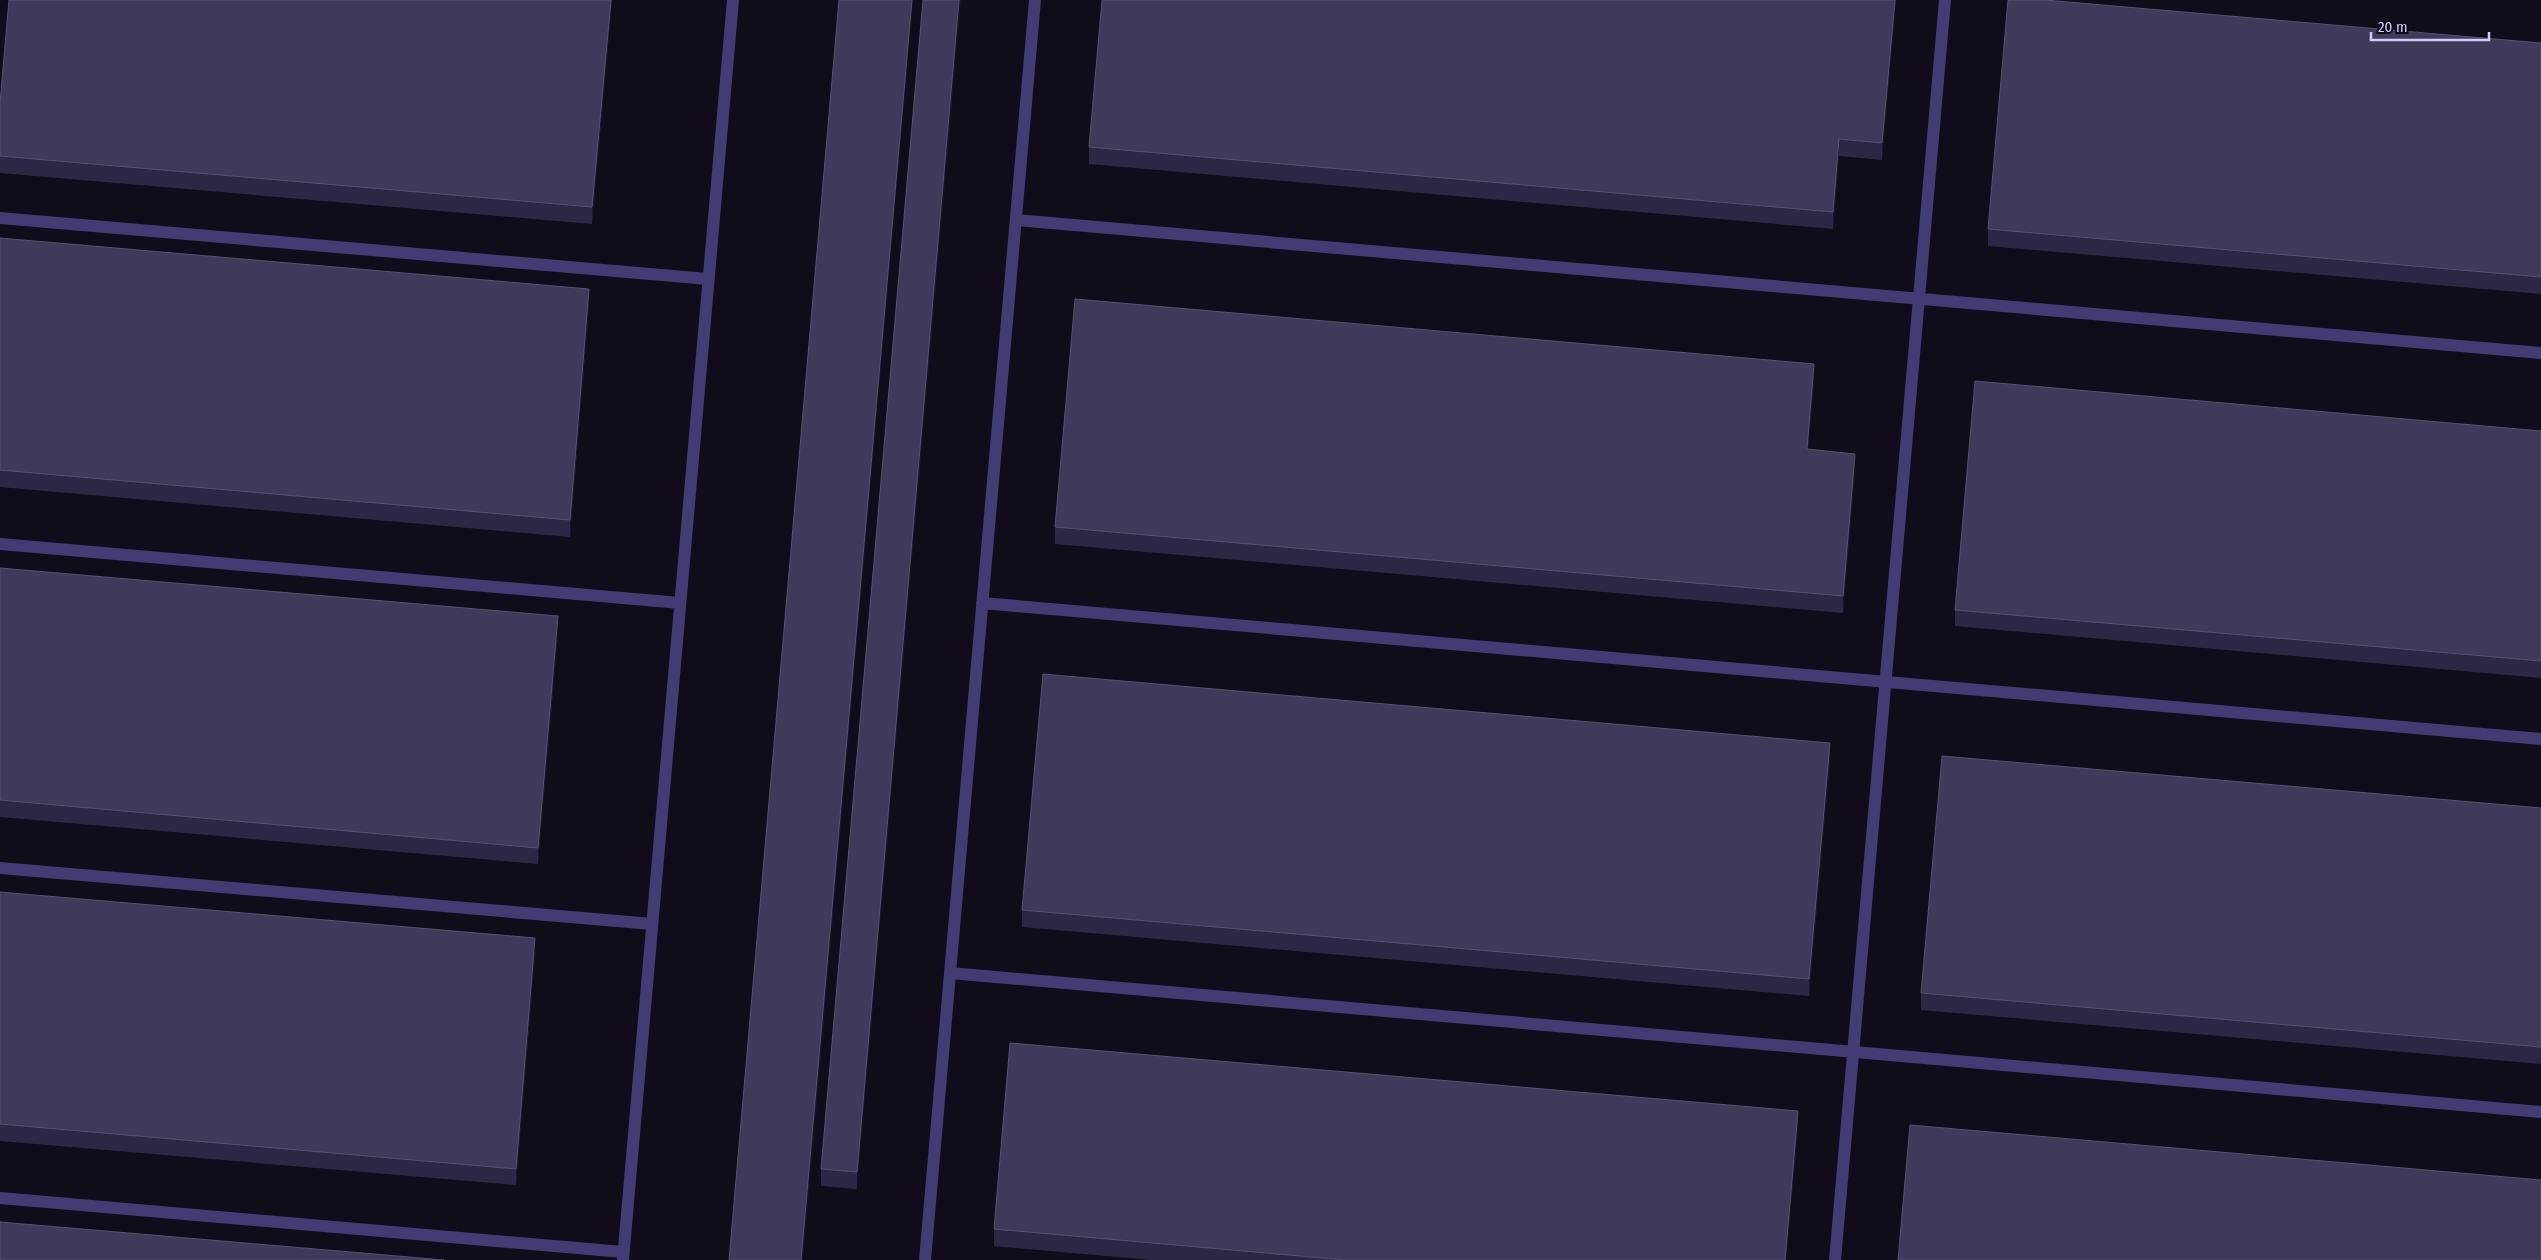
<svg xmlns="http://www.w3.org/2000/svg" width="2541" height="1260" font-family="'Fira Sans Condensed',sans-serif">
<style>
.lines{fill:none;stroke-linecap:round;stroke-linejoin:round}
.minor{stroke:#433c74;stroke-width:12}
.wall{fill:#2f2646}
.shaded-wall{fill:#1b142d}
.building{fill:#41385a;stroke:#584f73}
</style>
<rect width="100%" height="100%" fill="#100c1a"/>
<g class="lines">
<path class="minor" d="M0,218L708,279
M1016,220L2541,353
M0,544L680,603
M982,603L2541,739
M0,868L652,924
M950,973L2541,1112
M0,1198L623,1252
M623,1260L733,0
M925,1260L1035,0
M1835,1260L1945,0"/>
</g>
<path class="wall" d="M612,0L592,224L0,173V103Z
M923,0L857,1189L821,1186V1169Z
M1896,0L1882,160L1839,156L1833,229L1089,164V147Z
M2541,43V294L1988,246V229Z
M0,238L589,306L570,537L0,487Z
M1814,381L1808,450L1855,471L1843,613L1055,544V527Z
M2541,431V678L1955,626V610Z
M0,568L558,633L538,864L0,817Z
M1830,760L1809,996L1022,927V910Z
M2541,808V1064L1921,1010V993Z
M0,892L535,955L516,1185L0,1141Z
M1798,1128L1786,1260H1152L994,1246V1229Z"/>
<path class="shaded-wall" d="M611,0H612L592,224V207Z
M912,0H913L803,1260H801Z
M959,0H961L857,1189V1172Z
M1895,0H1896L1882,160V143Z
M1839,139V156L1833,229V212Z
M589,289V306L570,537V520Z
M1814,364V381L1807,466V449Z
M1855,454V471L1843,613V596Z
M558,616V633L538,864V848Z
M1830,743V760L1809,996V979Z
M535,938V955L516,1185V1169Z
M1798,1111V1128L1786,1260H1785Z"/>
<path class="building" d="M9,0H611L592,207L0,156V103Z
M839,0H912L801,1260H729Z
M923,0H959L857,1172L821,1169Z
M1102,0H1895L1882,143L1839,139L1833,212L1089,147Z
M2008,0H2045L2541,43V277L1988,229Z
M0,238L589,289L570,520L0,470Z
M1075,299L1814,364L1807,449L1855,454L1843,596L1055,527Z
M1975,381L2541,431V661L1955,610Z
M0,568L558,616L538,848L0,800Z
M1043,674L1830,743L1809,979L1022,910Z
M1942,756L2541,808V1047L1921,993Z
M0,892L535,938L516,1169L0,1124Z
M1010,1043L1798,1111L1785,1260H1345L994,1229Z
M1910,1125L2541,1180V1260H1898Z
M0,1222L444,1260H0Z"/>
<path d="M2371 32v8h118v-8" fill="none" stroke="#d4cbf9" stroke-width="2.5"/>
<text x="2378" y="32" font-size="15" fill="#d4cbf9" stroke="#100c1a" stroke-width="4" paint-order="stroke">20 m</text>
</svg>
